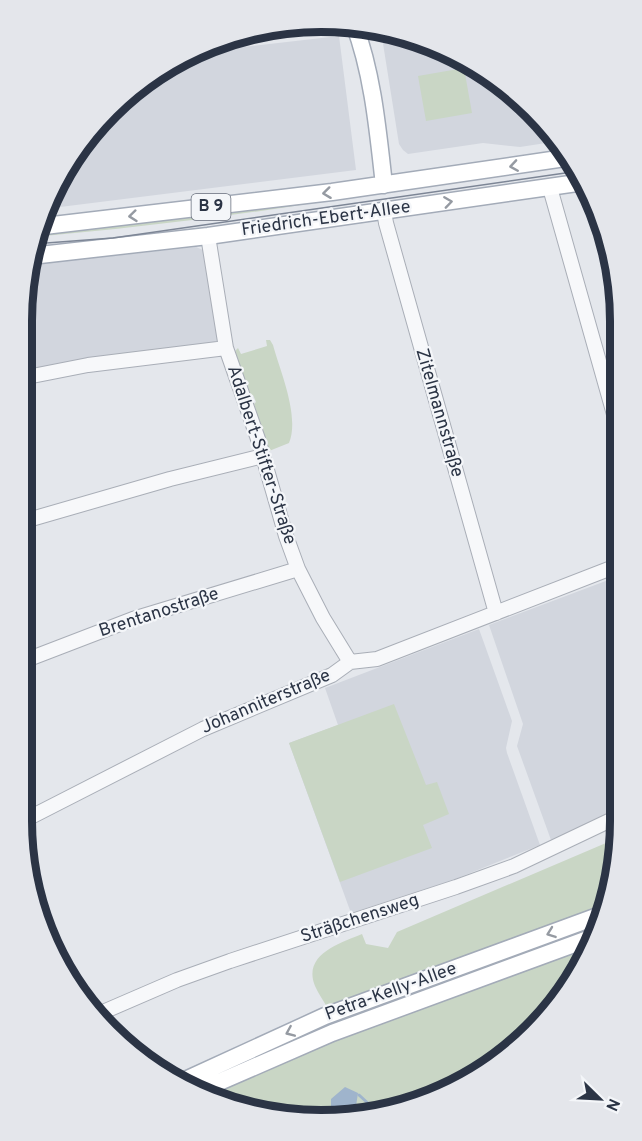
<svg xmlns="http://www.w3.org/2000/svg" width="642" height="1141" font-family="Overpass,sans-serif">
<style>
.built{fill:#d2d6de}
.green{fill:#c9d6c5}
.water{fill:#9fb4cc}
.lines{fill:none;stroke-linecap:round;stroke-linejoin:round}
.stream{stroke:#9fb4cc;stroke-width:3}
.minor-casing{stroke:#a9aeb7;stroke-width:16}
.major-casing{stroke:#a3abb8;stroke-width:19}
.minor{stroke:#f7f8fa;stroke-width:14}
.major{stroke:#fff;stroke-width:16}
.tram{stroke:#7d8696;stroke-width:1.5}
.oneway{stroke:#959aa2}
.labels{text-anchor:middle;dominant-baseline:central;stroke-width:4.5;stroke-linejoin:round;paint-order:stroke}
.shield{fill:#f4f6f9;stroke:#676e7b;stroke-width:1.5}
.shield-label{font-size:16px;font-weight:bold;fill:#2b3445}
.street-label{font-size:18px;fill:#2b3445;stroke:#f4f6f9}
.rim{fill:none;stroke:#2b3445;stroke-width:8}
</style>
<rect width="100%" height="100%" fill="#e4e7ec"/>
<path class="built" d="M381,31L471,61L533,109L559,141L520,147L483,143L408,154L403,150L399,144Z
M339,36L356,170L44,209L61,171L139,83L200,52Z
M196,247L203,250L206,257L221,339L216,344L22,372V302L29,265Z
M619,576L620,810L551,840L517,746L523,724L489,625Z
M479,629L512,721L506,748L507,753L540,845L453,880L351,913L289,743L338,725L325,688Z"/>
<path class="green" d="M464,68L472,113L426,121L418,76Z
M324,197L325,201C228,217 132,228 34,237L35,232Z
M266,340H270L273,345C280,371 300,416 289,443L269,451L254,404L256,402L253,395H250L235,351L238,348L241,354L267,346Z
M394,704L426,785L437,782L449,814L423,825L432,848L340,882L289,743Z
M619,839L608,899L592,910L327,1007C323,1000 318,993 315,986C302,954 341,943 362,934L366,944L388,948L397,932L613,840Z
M604,919L601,924L528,950L513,959L341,1022L335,1021Z
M591,948L581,970L519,1046L435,1097L340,1119L243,1110L207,1093C332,1036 461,991 591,948Z"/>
<path class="water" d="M345,1087L358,1093L356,1106L347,1112L343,1119L315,1117L317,1113L331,1108V1099Z"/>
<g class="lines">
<path class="stream" d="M359,1095L371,1106"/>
<g class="minor-casing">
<path id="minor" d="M243,32L249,31
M550,188L619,432
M384,211L386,223L496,613
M208,236L226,348L258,439L286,536L298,569L323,618L350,662
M22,378L88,365L226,348
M21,522L170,479L263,456
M21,662L133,619L298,569
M21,822L203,729L332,675L350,662L377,659L619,565
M96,1015L177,980L230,961L456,887L514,866L615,818H620"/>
</g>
<g class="major-casing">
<path id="major" d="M354,24C373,74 378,132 384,185
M36,227L332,192L572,157
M31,256L208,236L584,182
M181,1082L325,1016L606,913
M201,1090L332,1033L596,936"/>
</g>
<use href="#minor" class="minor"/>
<use href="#major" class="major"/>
<path class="tram" d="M33,244L113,238L579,171"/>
</g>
<defs><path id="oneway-chevron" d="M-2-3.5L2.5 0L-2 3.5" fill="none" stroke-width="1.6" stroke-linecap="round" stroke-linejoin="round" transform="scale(1.5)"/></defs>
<g class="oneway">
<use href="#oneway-chevron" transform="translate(514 166) rotate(171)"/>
<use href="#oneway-chevron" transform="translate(327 193) rotate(173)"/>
<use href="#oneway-chevron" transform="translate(448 202) rotate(-8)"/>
<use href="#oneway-chevron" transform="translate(133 216) rotate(174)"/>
<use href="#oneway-chevron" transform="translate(551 933) rotate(160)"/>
<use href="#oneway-chevron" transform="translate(290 1032) rotate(157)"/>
</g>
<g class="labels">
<rect class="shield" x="191.5" y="194" width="39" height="26" rx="4.5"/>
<g class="shield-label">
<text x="211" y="207">B 9</text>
</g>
<g class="street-label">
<text transform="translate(326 219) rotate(-8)">Friedrich-Ebert-Allee</text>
<text transform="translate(439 413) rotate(74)">Zitelmannstraße</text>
<text transform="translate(261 455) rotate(72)">Adalbert-Stifter-Straße</text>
<text transform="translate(159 613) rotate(-18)">Brentanostraße</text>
<text transform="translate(266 702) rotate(-23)">Johanniterstraße</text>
<text transform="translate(360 919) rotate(-18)">Sträßchensweg</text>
<text transform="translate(391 992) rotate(-20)">Petra-Kelly-Allee</text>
</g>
</g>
<path d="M0 0H642V1141H0ZM321 32H321A289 289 0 0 1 610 321V821A289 289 0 0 1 321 1110H321A289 289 0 0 1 32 821V321A289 289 0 0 1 321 32Z" fill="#e4e6eb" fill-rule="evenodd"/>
<path class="rim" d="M321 32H321A289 289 0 0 1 610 321V821A289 289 0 0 1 321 1110H321A289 289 0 0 1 32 821V321A289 289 0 0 1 321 32Z"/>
<g transform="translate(600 1099) rotate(114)" stroke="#f4f6f9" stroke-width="4.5" paint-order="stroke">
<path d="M0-4.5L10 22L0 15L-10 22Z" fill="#2b3445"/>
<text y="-9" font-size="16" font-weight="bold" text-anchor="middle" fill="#2b3445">N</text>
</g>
</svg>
